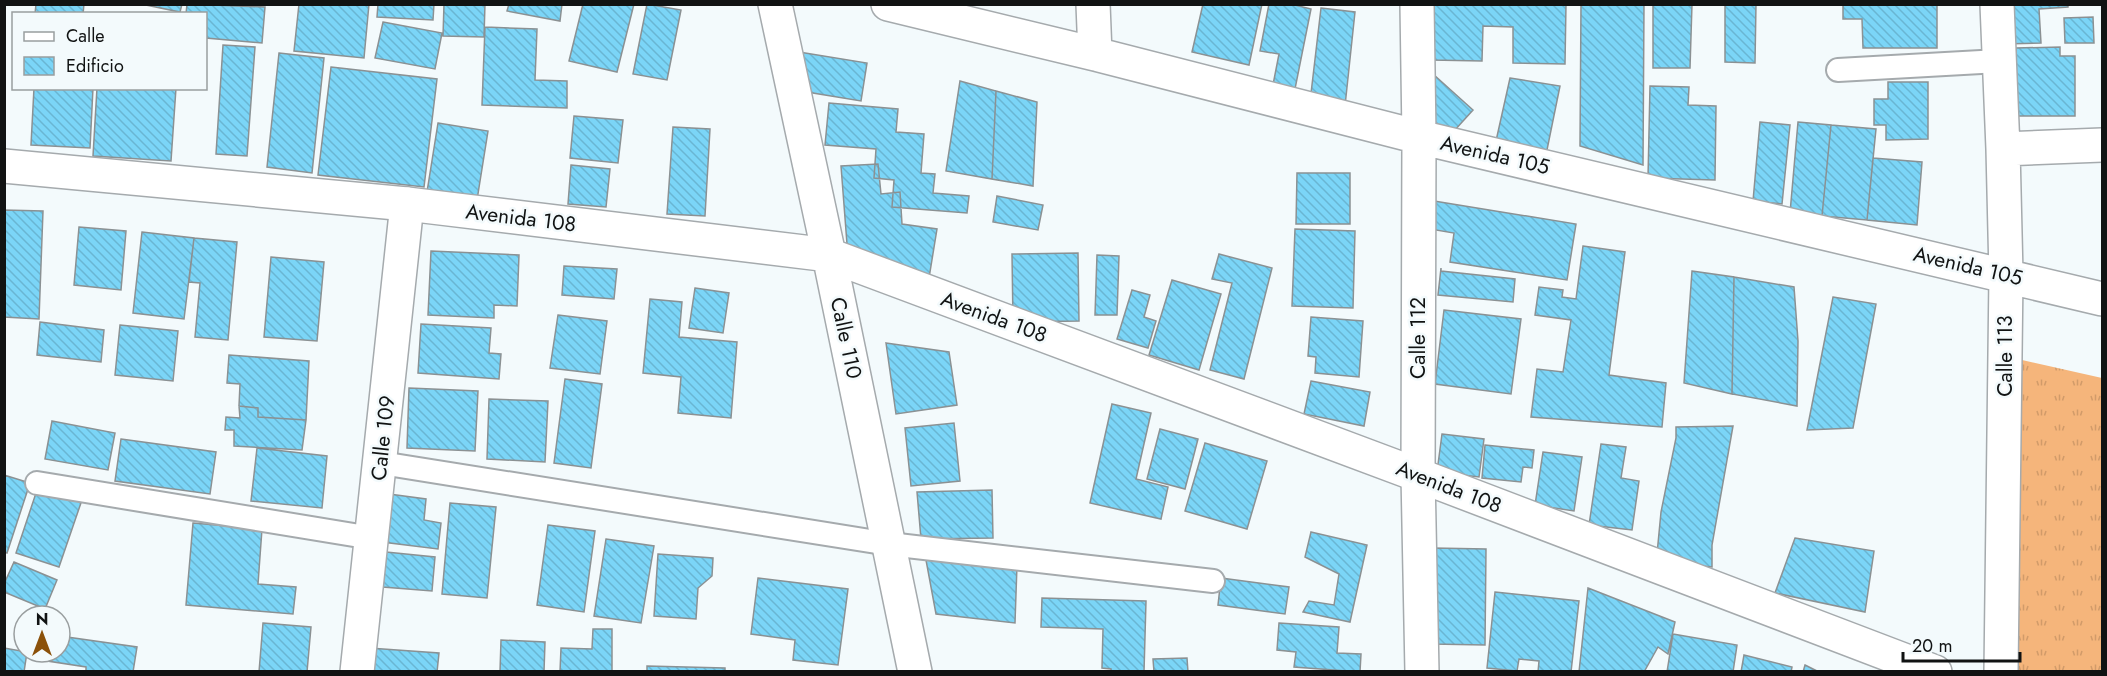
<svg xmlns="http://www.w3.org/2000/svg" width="2107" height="676" font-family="Jost,sans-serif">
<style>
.grass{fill:url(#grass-tufts)}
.building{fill:url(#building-back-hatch);stroke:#8b9193;stroke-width:1.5}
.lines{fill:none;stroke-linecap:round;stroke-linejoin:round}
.service-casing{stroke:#a5aaad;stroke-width:26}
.minor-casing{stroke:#a5aaad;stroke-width:36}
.tertiary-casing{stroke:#a5aaad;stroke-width:36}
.service{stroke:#fff;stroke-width:22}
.minor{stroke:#fff;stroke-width:33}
.tertiary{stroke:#fff;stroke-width:33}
.labels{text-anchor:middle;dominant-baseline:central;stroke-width:5;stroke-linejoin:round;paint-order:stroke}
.street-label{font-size:21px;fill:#111313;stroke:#f3fafc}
</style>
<defs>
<pattern id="grass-tufts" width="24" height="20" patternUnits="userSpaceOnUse" patternTransform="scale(1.5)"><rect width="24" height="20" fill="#f5b57b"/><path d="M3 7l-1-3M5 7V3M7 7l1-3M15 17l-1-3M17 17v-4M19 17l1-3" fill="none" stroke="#d19b69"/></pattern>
<pattern id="building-back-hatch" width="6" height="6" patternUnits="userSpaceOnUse" patternTransform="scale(1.5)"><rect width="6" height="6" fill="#7bd5f7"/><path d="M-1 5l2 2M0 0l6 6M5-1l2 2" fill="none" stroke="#69b6d3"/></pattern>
</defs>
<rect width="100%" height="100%" fill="#f3fafc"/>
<path class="grass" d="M2009,357L2102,378V671L2018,672L2005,667Z"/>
<path class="building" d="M36,4H84L83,14H35Z
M141,4H182L180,12Z
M187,4L265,7L262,43L206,38V14H186Z
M299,4H369L364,58L294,51Z
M378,4H434L433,20L377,17Z
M444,4H485L484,37L443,36Z
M509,4H562L560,21L507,11Z
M583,4H634L617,72L569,61Z
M647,4L681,10L667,80L633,74Z
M1203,4H1262L1249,65L1192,52Z
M1269,4H1291L1311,9L1294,94L1272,90L1279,54L1260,51Z
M1433,4H1566L1565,64L1513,63V27L1483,26L1482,61L1431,60Z
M1581,4H1644L1643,165L1580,146Z
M1653,4H1692L1690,68H1653Z
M1725,4H1756L1755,63L1725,62Z
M1843,4H1937V48H1863L1862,19H1843Z
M2001,4H2068V7L2039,9L2041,43L2002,44Z
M1321,8L1355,12L1345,106L1310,102Z
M2093,17L2094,43H2065L2064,18Z
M383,22L442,33L435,69L375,58Z
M485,27L537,29L535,80L567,81V108L482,105Z
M223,45L255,47L247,156L216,154Z
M2060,47V56H2075V116H2017L2016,48Z
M799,52L867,63L861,101L807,92Z
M279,53L324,58L312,173L267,167Z
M331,67L437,79L424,187L318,175Z
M1433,74L1473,110L1454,131L1430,129Z
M1510,78L1560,86L1547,150L1496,141Z
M960,81L996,91L992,179L946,171Z
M1888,82H1928V139L1886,140V125H1874V99H1888Z
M1650,86L1689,87L1688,105L1716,106L1715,180L1648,178Z
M34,88H93L90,148L31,145Z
M97,88H176L171,161L93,156Z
M996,91L1037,102L1033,186L992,179Z
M829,103L898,109L896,132L924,134L921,173L935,174L933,193L969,196L967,213L892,207L894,180L874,178L876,149L825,145Z
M574,116L623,120L618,163L570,158Z
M1760,122L1790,125L1782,204L1753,201Z
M1798,122L1831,125L1822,216L1790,213Z
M438,123L488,131L477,200L427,192Z
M1831,125L1876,129L1867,220L1822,216Z
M673,127L710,129L705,216L667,214Z
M1873,158L1922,162L1917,225L1867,220Z
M878,164L881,194L900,192L902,224L937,229L929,278L847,244L841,166Z
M571,165L610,169L606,207L568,204Z
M1297,173H1350V224H1296Z
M997,196L1043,205L1038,230L993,222Z
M1434,201L1576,224L1567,280L1450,262L1454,233L1430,229Z
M4,210L43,211L39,319L4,317Z
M79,227L126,231L121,290L74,285Z
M1295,229L1355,231L1353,308L1292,306Z
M142,232L194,238L184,319L133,313Z
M194,238L237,242L228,340L195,337L200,283L189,282Z
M1583,246L1625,252L1609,375L1666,383L1662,427L1531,417L1537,369L1563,372L1571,320L1535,315L1539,287L1563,290L1562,297L1576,299Z
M431,251L519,255L517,306L494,305V318L428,315Z
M1078,253L1079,321L1013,322L1012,254Z
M1219,254L1272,268L1244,379L1210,370L1232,283L1212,279Z
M1097,255L1119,256L1117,315H1095Z
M271,257L324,262L317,341L264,337Z
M564,266L617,269L614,299L562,295Z
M1441,268V271L1515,279L1513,302L1438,295Z
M1692,271L1734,277L1732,394L1684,383Z
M1734,277L1794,287L1798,341L1797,406L1732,394Z
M1172,280L1221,294L1199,370L1149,355Z
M695,288L729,293L723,333L689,328Z
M1132,290L1150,295L1144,317L1156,321L1148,348L1117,339Z
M1833,297L1876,304L1853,428L1807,430Z
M650,299L682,302L679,337L737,342L731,418L678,413L681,377L643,373Z
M1444,310L1521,319L1511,394L1435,384Z
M558,315L607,321L600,374L550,368Z
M1311,317L1363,321L1359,377L1315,373L1316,357L1308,356Z
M40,322L104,330L101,362L37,355Z
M421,324L491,328L489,353L501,354L499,379L418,373Z
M120,325L178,331L173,381L115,375Z
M886,343L949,352L957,405L896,414Z
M229,355L309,361L306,420L258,417V408L239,406L240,384L227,383Z
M565,379L602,384L591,468L554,463Z
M1311,381L1370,392L1364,426L1304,414Z
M409,388L478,391L475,451L407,448Z
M489,399L548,401L545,462L487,459Z
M1112,404L1151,413L1136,479L1168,487L1161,519L1090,503Z
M239,406L258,408V417L306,420L302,450L234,446V430H225L226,417L240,418Z
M52,421L115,433L108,470L45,459Z
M954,423L960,481L911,486L905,428Z
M1733,426L1712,545V567L1679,564L1657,554L1661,512L1676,438V427Z
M1160,429L1198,439L1185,489L1147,479Z
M1442,434L1484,439L1479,477L1437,472Z
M121,439L216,452L210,494L115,481Z
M1205,443L1267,461L1247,529L1185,511Z
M1601,444L1626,447L1621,478L1639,481L1632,530L1589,525Z
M1485,445L1534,450L1532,468L1523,467L1521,482L1482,478Z
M257,448L327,456L322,508L251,501Z
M1543,452L1582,457L1574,511L1535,505Z
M4,475L30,483L7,553L4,552Z
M992,490L993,538L921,539L917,492Z
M36,493L83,497L59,567L16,553Z
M389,494L426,499L424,520L441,523L438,549L382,542Z
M450,503L496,507L487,598L442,594Z
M193,523L262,529L258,584L296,587L293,614L186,605Z
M548,525L595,531L584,612L537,605Z
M1311,532L1367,545L1350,622L1303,612L1309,601L1334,605L1339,574L1305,557Z
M1795,538L1874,551L1865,612L1775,593Z
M606,539L654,546L641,623L594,616Z
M1433,548L1486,549L1485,645L1432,644Z
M386,552L435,557L432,591L383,587Z
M658,554L713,558L712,576L698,588L696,619L654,616Z
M926,560L1017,565L1015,623L936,614Z
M14,562L57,580L45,609L4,592V584Z
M758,578L848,589L838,665L793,660L795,640L751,634Z
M1221,578L1289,587L1285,614L1218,605Z
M1588,588L1675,622L1668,654L1658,647L1644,672H1579Z
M1495,592L1579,601L1571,672H1538L1539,661L1519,659L1517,671L1487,668Z
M1042,598L1146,601L1144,672H1111V669L1102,668L1103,629L1041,627Z
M263,623L311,627L307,672H259Z
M1279,623L1339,627L1337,653L1361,654L1360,672L1294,667L1296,652L1277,650Z
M593,629H612V672H560L561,648L592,649Z
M1673,634L1737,645L1733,672H1667Z
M60,636L137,647L133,672H86V667L41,660L42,652H60Z
M501,640L545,642L544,672H500Z
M4,648L27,652L24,672H4Z
M369,648L439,653L437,672H368Z
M1744,655L1792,667L1791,672H1741Z
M1187,658L1188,672H1154L1153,659Z
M1805,665L1819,672H1803Z
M647,666L725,668V672H647Z"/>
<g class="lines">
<g class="service-casing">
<path id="service" d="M1838,70L1999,61
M381,463L889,544L1213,581
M37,483L372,538"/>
</g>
<g class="minor-casing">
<path id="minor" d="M888,4L1095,54L1419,137L2102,299
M1093,4L1095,54
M1417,4L1419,137L1418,475L1422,672
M1997,4L2003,149L2006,275L2001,672
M2003,149L2102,145
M357,672L407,204"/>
</g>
<g class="tertiary-casing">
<path id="tertiary" d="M775,4L829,255L915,672
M4,166L407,204L829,255L1418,475L1935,672"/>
</g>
<use href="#service" class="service"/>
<use href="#minor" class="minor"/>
<use href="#tertiary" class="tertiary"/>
</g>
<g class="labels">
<g class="street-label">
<text transform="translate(1495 155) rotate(13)">Avenida 105</text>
<text transform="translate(521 218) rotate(7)">Avenida 108</text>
<text transform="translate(1968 266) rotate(13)">Avenida 105</text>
<text transform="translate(994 317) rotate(20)">Avenida 108</text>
<text transform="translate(846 338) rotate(78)">Calle 110</text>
<text transform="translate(1418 338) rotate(-90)">Calle 112</text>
<text transform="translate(2005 356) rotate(-90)">Calle 113</text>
<text transform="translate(383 438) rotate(-84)">Calle 109</text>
<text transform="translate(1449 487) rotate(21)">Avenida 108</text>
</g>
</g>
<rect width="2107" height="676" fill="none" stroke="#111313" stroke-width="12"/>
<rect x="12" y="12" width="195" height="78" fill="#f3fafc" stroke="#999e9f" stroke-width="1.5"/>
<rect x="24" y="32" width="30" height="9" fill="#ffffff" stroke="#999e9f" stroke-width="1.5"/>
<text x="66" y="42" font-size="18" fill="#111313">Calle</text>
<rect x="24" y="57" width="30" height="18" fill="url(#building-back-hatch)" stroke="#999e9f" stroke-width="1.5"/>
<text x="66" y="72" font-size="18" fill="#111313">Edificio</text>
<g transform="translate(42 634)"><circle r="28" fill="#f3fafc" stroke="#999e9f" stroke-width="1.5"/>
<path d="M0-4.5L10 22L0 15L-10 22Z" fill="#8b510a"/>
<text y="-9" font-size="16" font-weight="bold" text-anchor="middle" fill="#111313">N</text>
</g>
<path d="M1903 652v9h117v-9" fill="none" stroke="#111313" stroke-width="3"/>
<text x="1912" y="652" font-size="18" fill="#111313" stroke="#f3fafc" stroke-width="4.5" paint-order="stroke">20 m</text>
</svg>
